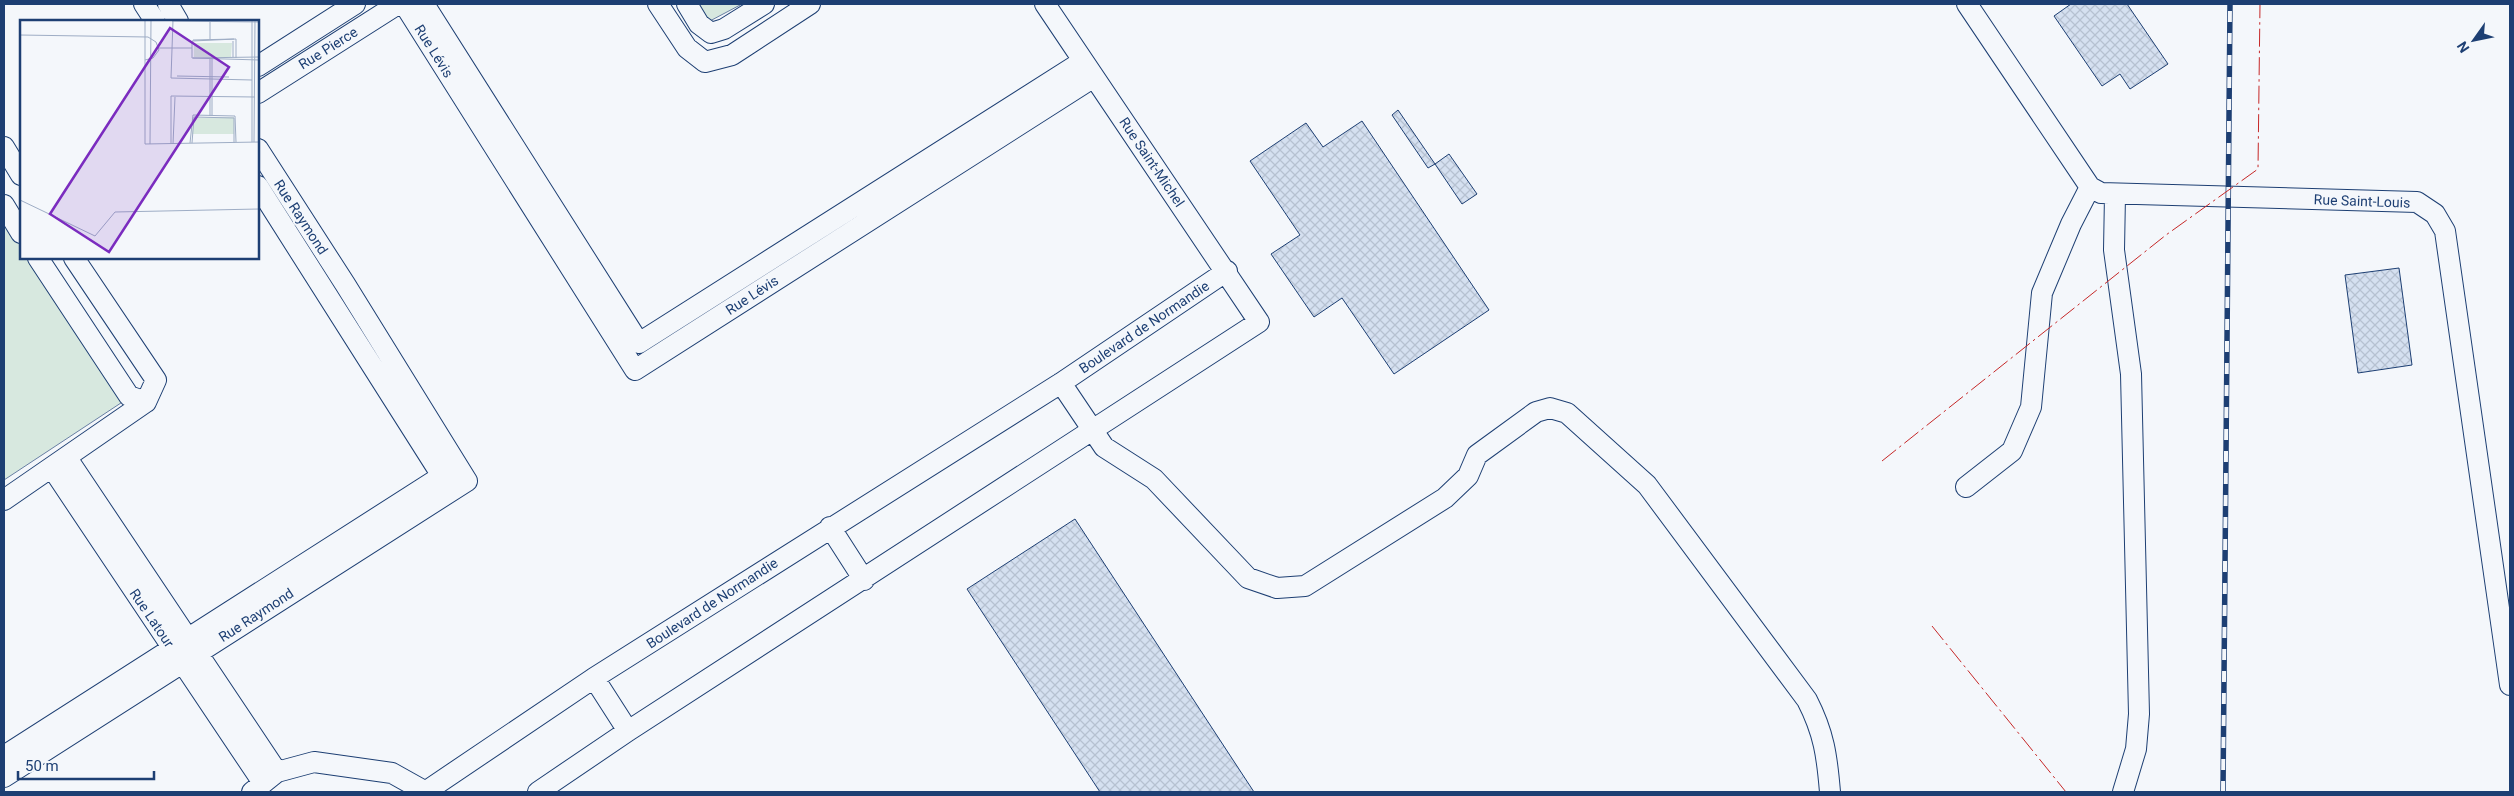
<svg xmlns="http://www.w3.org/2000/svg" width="2514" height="796" font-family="Roboto,sans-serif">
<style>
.park{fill:#d7e8df;stroke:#687fa3}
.building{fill:url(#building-cross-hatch);stroke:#1d3f73}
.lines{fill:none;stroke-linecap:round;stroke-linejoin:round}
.minor-casing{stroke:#1d3f73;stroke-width:22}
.minor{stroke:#f4f7fb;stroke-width:20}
.rail-casing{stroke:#1d3f73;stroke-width:5.5}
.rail{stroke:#f4f7fb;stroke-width:4;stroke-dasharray:11;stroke-linecap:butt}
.power{stroke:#c62828;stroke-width:1;stroke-dasharray:18 4 2.5 4;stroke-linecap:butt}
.labels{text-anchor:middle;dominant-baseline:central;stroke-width:4;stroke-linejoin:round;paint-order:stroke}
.street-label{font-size:14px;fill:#1d3f73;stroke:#f4f7fb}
.inset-road{fill:none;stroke:#9eadc5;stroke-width:1}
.view{fill:#7b2cbf;fill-opacity:0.15;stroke:#7b2cbf;stroke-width:2.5}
.inset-edge{fill:none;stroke:#1d3f73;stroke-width:2.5}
</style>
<defs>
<pattern id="building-cross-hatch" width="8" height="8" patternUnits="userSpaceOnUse" patternTransform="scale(1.25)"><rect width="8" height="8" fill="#d5e0f0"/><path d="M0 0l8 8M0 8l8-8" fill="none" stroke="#b6c1d1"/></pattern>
</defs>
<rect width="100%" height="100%" fill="#f4f7fb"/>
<path class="park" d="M696,4H742L708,22Z
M4,203L21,230V258H39L130,397L4,480Z"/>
<path class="building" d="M2071,4H2127L2168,64L2130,89L2120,74L2102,86L2054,16Z
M1398,110L1435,164L1428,168L1392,115Z
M1362,121L1489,310L1394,374L1342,298L1314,317L1271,254L1300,235L1250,161L1306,123L1323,147Z
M1449,154L1477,194L1462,204L1435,164Z
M2399,268L2412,365L2358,373L2345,275Z
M1075,519L1254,792H1100L967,589Z"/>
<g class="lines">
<g class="minor-casing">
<path id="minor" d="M144,4L155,21
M168,4L178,21
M404,4L635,370L1094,77
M424,4L639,343L1083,61
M658,4L687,48L705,62L732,55L810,4
M687,4L699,24L711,33L724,29L764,4
M1967,4L2090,187L2101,193L2417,202L2435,214L2445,231L2510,685
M258,66L355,4
M258,93L398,4
M4,147L21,175
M258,149L345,284L467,481
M258,186L442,476
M2115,195L2114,250L2131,374L2139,714L2136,749L2123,792
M4,205L21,233
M38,258L129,396L146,402
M1061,383L1104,447L1154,479L1248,578L1277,588L1305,586L1445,498L1468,476L1477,455L1536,412L1550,408L1567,413L1647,485L1807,700C1824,733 1827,756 1830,792
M67,458L277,772
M52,468L263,783
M1966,487L2012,451L2031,407L2042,293L2071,224L2090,187
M4,500L146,402L156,380L74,258
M830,527L864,580
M594,678L628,731
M4,756L442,476L467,481
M4,777L467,481
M252,792L277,772L314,762L392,773L426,792
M425,792L594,678L1061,383L1227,271
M538,792L628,731L1259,322L1045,4"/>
</g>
<use href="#minor" class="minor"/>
<g class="rail-casing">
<path id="rail" d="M2223,792L2230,4"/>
</g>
<use href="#rail" class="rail"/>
<path class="power" d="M1882,461L2166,235L2258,169L2260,4
M1932,626L2066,792"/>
</g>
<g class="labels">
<g class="street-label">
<text transform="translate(328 48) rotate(-32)">Rue Pierce</text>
<text transform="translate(434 51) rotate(58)">Rue Lévis</text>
<text transform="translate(1152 162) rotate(56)">Rue Saint-Michel</text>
<text transform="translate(2362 201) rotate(2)">Rue Saint-Louis</text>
<text transform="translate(301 217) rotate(57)">Rue Raymond</text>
<text transform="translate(752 295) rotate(-33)">Rue Lévis</text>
<text transform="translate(1144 327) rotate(-34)">Boulevard de Normandie</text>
<text transform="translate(712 603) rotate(-33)">Boulevard de Normandie</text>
<text transform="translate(256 615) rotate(-33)">Rue Raymond</text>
<text transform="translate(152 618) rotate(56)">Rue Latour</text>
</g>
</g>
<g transform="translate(20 20)">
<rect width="239" height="239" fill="#f4f7fb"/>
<path d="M174,23H212L211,37H174ZM214,97V114H172L174,98Z" fill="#d7e8df"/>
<path class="inset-road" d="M125,0V124L239,122M152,1L239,2M190,2V19M0,15L128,17L136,22L139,30L133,38L125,40M216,19V38M173,20L214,19M172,21L216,19M172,21V38M213,21V37M139,28H172M172,38L239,40M173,38L239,37M157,56L209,57M151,58L232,60M151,58L153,0M190,96V39M192,96V39M232,122V0M234,122L235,0M151,123V76L235,77M170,123L173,95L215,96L216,122M172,123L174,97L214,98V123M130,124L131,0M153,124L155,77M0,180L75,216L95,192L239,189"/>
<path class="view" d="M150,8L209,47L89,232L30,194Z"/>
<rect width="239" height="239" class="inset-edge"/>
</g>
<rect width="2514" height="796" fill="none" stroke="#1d3f73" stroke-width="10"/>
<g transform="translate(2474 40) rotate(237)" stroke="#f4f7fb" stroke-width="4" paint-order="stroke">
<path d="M0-4L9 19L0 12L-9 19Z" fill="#1d3f73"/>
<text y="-8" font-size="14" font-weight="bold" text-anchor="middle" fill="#1d3f73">N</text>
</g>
<path d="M18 771v8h136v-8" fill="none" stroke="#1d3f73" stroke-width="2.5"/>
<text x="25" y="771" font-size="15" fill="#1d3f73" stroke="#f4f7fb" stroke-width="4" paint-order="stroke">50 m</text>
</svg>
